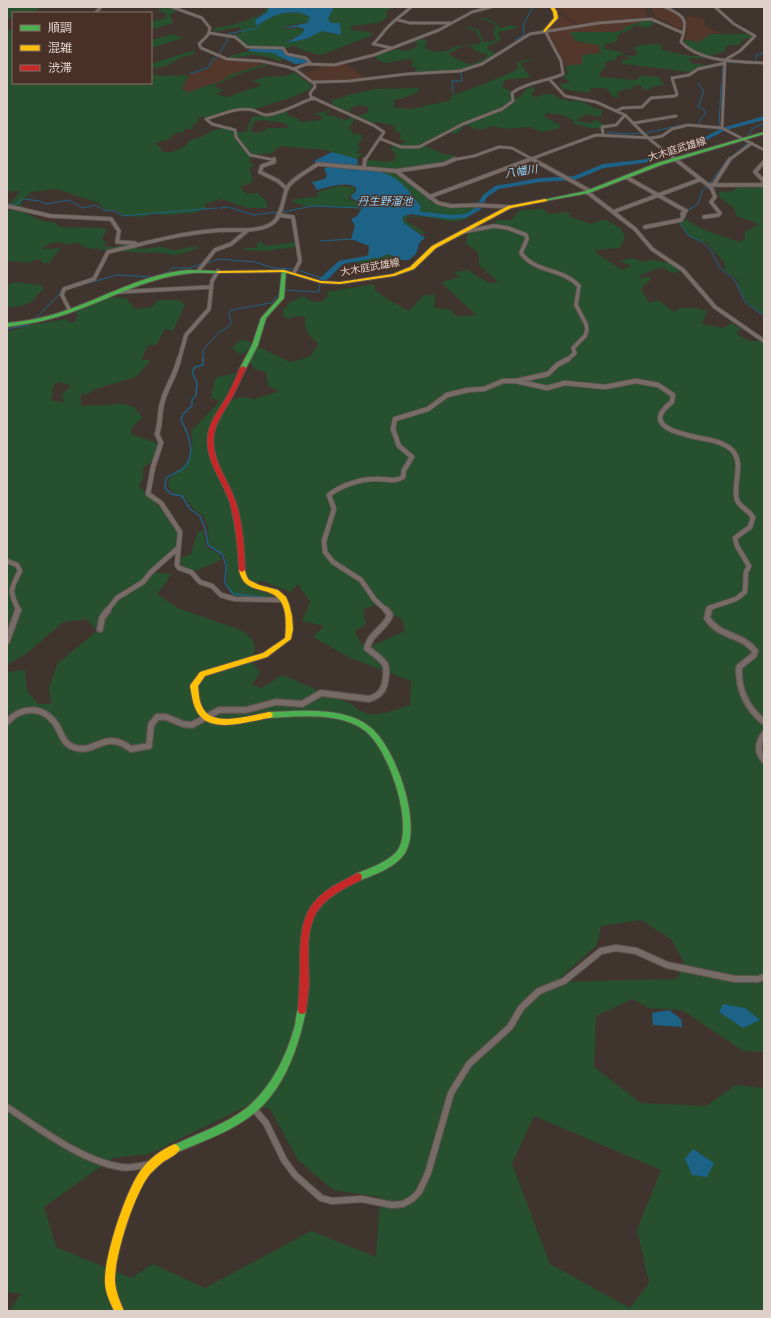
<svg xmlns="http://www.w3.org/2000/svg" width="771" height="1318" font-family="Poppins,'Noto Sans JP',sans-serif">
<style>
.built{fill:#54372b}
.green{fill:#26502e;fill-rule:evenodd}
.water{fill:#1d6287}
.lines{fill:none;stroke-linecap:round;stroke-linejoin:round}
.stream-far1{stroke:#1d6287;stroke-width:1}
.stream{stroke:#1d6287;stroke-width:1.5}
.canal{stroke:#1d6287;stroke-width:4}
.river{fill:#1d6287;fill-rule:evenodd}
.street-far4-casing{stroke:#5e524e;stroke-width:3.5}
.street-far3-casing{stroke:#5e524e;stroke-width:5}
.street-far2-casing{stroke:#5e524e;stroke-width:6}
.street-far1-casing{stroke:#5e524e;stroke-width:8}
.street-casing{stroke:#5e524e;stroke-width:8}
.fast-casing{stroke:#5e524e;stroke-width:2}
.slow-casing{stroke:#5e524e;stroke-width:2}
.jam-casing{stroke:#5e524e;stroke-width:2}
.street-far4{stroke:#766b66;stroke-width:2.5}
.street-far3{stroke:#766b66;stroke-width:3.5}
.street-far2{stroke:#766b66;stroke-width:4.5}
.street-far1{stroke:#766b66;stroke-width:5.5}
.street{stroke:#766b66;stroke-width:6}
.fast{fill:#4caf50;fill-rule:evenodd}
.slow{fill:#ffc107;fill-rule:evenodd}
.jam{fill:#c62828;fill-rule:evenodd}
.labels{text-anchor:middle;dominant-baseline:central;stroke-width:3;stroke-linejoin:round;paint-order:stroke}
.far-street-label{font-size:10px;fill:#e0d0ca;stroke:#483026}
.far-water-label{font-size:11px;font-style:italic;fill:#8ed1fc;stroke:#483026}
</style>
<rect width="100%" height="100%" fill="#40342e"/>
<path class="built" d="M554,7H645L648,17L577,24Z
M651,7H664L676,12L681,16L684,27L678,29L663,20L655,17Z
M558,15H561L577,25L549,30L547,29L557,22Z
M689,16L705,19L704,25L712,30L722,33L711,34L699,42L684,40L687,33L686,19Z
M649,19L626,27L624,30L615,32H570L575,41L599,45L601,53L582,55V64L566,66L552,39L546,33L548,31L601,23Z
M217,58L254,61L265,64L232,74L221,81L197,91L189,92L182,89L189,75L210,68L212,61Z
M344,64L352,68L364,78L318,81L313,80L303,72L318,70L319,66H333Z"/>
<path class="green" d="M7,7H41L34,12L13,13V16L7,20Z
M265,7H269L268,11L257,17L255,24L259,25C273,15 283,11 301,13C305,14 306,16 310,17L309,22L285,26L283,29L303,28L304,33L287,41L306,39L322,31L338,35L335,24L330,22L328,19L334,7H399L390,9L386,11L387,18L378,23L351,26V30L369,32L373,35L321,55L305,51L294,46L283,49H250L231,36L243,32L239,27L214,32L215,28C231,26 252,21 266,10Z
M170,8L177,10L170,15L173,23L151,30V21L165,19L166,13L158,11L159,9Z
M475,18H488L498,25L499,28L515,25L517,28L498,32L501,40L489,45L487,49L496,53C472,72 443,72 414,72L418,68L411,66L414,60C402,57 392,65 382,62C379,61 377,58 374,56L398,49C406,52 411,51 418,45L414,41L419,38L427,41L425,48L433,52L446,51L457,46L478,44L481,41L476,31L461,26L478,29L484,42L494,41L496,38L493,33L496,25L486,20ZM463,46H471L476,51L488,55C471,69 466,64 448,54Z
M649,19L657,21L648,28L636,25L630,28V30L619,34L616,42L604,44L605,49L621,52L623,55L636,56L638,52L633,49L640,45L665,44L661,46L662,50L690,56H702V53L690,48L683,42L684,40L699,42L711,34H752L753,38L741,39L742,41L739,45H728L723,52L711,55L710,58H689L692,64L709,65L696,68L690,72L623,64L621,61L632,58L618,55L615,60L606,62L605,69L600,72V77L637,80L640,76L660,77V80L665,85L651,87L648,90L642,89L641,85H634L632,89H625L617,93L618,97H613L606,88H591L589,93L562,89L560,84L570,83L563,76L568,74L566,66L582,64V55L601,53L599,45L575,41L570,32H615L624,30L625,27Z
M13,29V83H151V74L163,76L189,75L182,89L189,92L221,81L232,74L265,64L268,65L239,74L213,86L223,90L216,94L227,97L259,86L261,84L253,82C265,72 283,81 295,72L312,86L309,90L295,96L255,109H238L208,117H198L199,121L193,124V129H185L182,133H175L168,140L155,143L162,150V152H172L184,147L190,140L202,137L211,131L231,126L238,132H246L252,117L288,111L287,115L298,119L300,122L320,120L323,117L314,114L331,110L324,115C333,115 339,119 348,120L352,116L355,119L349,128L354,134L363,135L360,139H363L357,146L361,147L356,153L363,154L357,159L342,157L327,150L280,146L272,153L253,155L249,162L255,166L249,168L253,182L240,187L246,194L258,193L266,201L267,208H248L221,199L205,204L206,209L194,213L164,215L154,213L143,217L124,216L116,210L104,209L99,203L56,189L32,192L22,200L21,207L7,205L11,203L20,191H7V30ZM262,120L285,123L289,128H268L260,133L251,132V128L255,121Z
M173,34L183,38L151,48V40Z
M194,50V54C189,56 182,56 178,59C168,66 165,67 152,68L151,73V64Z
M249,51L273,53L286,59L278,61C274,58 254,54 250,55C243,56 237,58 230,58L229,56Z
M529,59L532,60L521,63L523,68L531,77L505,80L502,87L510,91L511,97L519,98L526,89L531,87L536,89L531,94L535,97L546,94H553L560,99L584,102L593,108L603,110L600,117L586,114L576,121L591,123L594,120L607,125L599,128H589L572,123L575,121L563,115L545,113V117L559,124L560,128L541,132L530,127L506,129L491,126L484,129H474L471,126L463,125L462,130L455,134L446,131L421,144L440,152V154L454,155L453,159L447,163L394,170L369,166L366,164L368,160L392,162L396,157L391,148L395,144H401L406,141L398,138L401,136L400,133L395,131V126L378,122L373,123L357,116L367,113L369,107L359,105L351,108L350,112L333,105L331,100L346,97L348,95L375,89L418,88V92L401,99H394V108L411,109L451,100L450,96C460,93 514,73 518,68L517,62Z
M360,169L394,173L411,183L434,204L454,208L481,207V210L468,216V218C452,224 448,221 433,218C425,216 415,217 407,217L406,221L426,233L423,235L403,222L402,219L404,216H435L453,219L449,215L420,212Z
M764,185V315C747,304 742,299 737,279L725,271L724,262L707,243L691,238L680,223L685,219L702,229L739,242L745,239V232L759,224L736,216L734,208L719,197V192L734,191L736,186L753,188Z
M338,186L355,187L354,192L348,197L350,200L358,202L360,208L305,206L293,202L294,199L317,197L318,192Z
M17,209L42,221L54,222L60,227L103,228L107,230L102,239L107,243L102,246L113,247L127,244C137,252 148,248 159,247C163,246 167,249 171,250C181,251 189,246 199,247C188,252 175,258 163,253L125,252L120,248L108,250L87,248L78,243L67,244L59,242L48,244L42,249L61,248L49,263H42L41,259L35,260L29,263L7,261V211Z
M543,209L548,214L571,212L568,216L591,224L604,219L620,228L625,236L620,248L596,250V253L622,270L631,266L622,262V260L632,258L644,262L651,260L671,263L680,271L672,273L662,267L640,275L641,279L649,276L651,279L641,289L649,303L658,300L674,312L679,308H697L707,311L702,324L723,328L732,323L741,329L736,333L748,341H760L764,344V1052L743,1051L682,1010L648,1008L633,999L596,1016L594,1067L641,1103L706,1106L736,1085L764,1088V1311H9L21,1294L7,1292V672L25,670L27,691L38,704H51L49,688L57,664L97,631L87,619L63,622L26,654L7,665V332L30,325L67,319L70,323L75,321L78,315L76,313C89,302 109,295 126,298L135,309L151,307L159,300H179L185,305L173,331L165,329L157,344L147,346L142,360H151L136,377L95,389L88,394L81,393V406L123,404L134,407L143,418L132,427L131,434L159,444C156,455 154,462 143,467V478L139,486L169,517L178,532L175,550L150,572L172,574L157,594L178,608L243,631L253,640L255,650L251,662L260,672L252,685L262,688L282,675L351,704C370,722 388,712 410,705L411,681L348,657L313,637L324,626L302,621L310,602L298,584L290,592L260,580L253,589L272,595L273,599L233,596L227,583V564L224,554L209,545L208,527L203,516L193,508L183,495L174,493L168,486L169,479C189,462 195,459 191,431L220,401L211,398L215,378L236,373L225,398L231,400L242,397L255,399L279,391L268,386L266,372L255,369L249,361L256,348L259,347L290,362L309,357L319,344C309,337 304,330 305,317L295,316L290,319L284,317L283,311L289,303L304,296L313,302L323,301L329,295L325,292L374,284L375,290L387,299L409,311L424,295H435L434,308L449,309L457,317L476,315L441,282L460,277L454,272L468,270L489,283L498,282L479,265L478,252L466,244L467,234L495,225L496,220H511L520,210ZM61,382L71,386L62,394L64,403L51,400L54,384ZM375,605L402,619L405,631L374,645L361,644L355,631L366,624L363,609ZM641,920L671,939L684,962L677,979L556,982L597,945L601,926ZM249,1105L270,1109L298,1160L333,1190L380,1197L376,1257L311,1231L205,1288L153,1264L131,1278L56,1247L44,1207L113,1158L149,1154ZM534,1116L661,1170L637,1230L649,1283L630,1308L550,1264L512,1164Z
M261,241L264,246L296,242V247L265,251L244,250L246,248H257V243Z
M388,254L403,260L377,264L370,269H359L357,258H379Z
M16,282L41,285L44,290C39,292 38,294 35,298C28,306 18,307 8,307L7,285Z
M240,340L249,341L251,345L245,353L240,354L232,348Z
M203,530L206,547L219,554L221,560L195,571L182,566L179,559L191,554L197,533Z"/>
<path class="water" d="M269,7H334L328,19L331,23H340L341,35L322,31L306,39L286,43L303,33L304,29L299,27L281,28L307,23L310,17C306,16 305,14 301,13C283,11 273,15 259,25L255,24L256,19L267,12Z
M252,48L283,49L285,54L306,59L309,63L295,64L273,53L248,51Z
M332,152L357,159L358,163L356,166L316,163L314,161Z
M329,167C351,169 384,166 401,183C409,190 415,199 421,207L420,212L404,216L402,219L403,222L425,238L420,242L416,254L409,260H403L388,254L379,258H368L369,246L351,239L355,226L351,219L357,216L362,208L360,203L350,197L356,191V187C346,181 328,187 317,190L312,182L325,179L327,175L324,168Z
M723,1004L745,1008L760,1020L743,1028L719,1012Z
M669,1010L681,1019L682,1027L653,1025L652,1013Z
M693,1149L714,1163L707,1177L692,1175L685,1159Z"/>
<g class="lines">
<path class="stream-far1" d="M228,34L257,28L259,24
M515,40L524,35L523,26L533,7
M505,51L512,47
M218,55L228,40L226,36
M728,62L736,63
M756,62V55L764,53
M483,64L503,53
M190,74L209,67L211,61L217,57
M698,83L704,91L698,107L703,109L706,113L700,120L699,125
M722,84L723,64
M453,93L452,81H462L461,72L472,68
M719,127L721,85
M607,132L623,134L642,133
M646,133L682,125
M748,136L752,129L764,123
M708,183L711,182L727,160L748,143
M7,202L10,205L16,204L24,199L40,201L46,204L69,200L82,208C92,207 95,202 103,210L115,211L122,216L217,208
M220,208L228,207L254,215L277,212
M687,211L698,204L702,191L706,187
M283,212L312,206L362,208
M679,222L688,235L702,242L711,250L720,268L735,280L745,302L764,316
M320,241L352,239
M208,263L219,259L255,262L273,268L295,269L324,279
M85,284L117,275L152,277L166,273L173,268H190L201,264
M285,290L319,292L320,283
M34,320L59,295L61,290
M7,329L29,325
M203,360V350L219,332L228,327L231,323L229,314L231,310L271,303L277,296"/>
<path class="stream" d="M203,359V365L195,367L192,372L197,383L196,396L192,399V406L183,414L181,420C189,434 196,453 185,467C181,471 171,474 166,478L165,488L171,494L182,496L190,509L200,516L205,528L208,545L222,554L226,565L225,583L233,594L271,598"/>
<path class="canal" d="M415,213L451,217L465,216"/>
<path class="river" d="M764,116V120L726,130L701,143L670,151L650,162L604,168L575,180L540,182L499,189L487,197L480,210L467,217L462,216L475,208L483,195L495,186L540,178L574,176L603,164L647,159L666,149L697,141L722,128Z
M381,250L383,251V253L370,259L343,264L328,279L323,281L319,279L339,261L366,256Z"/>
<g class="street-far4-casing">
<path id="street-far4" d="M172,7L202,18L210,28L208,35L199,44L201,48L227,59L261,61L288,67L296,70L312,82H317L349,81L407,74L460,71L482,64L530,34L599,23L651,19L683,33
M665,7C686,16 688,20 681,42C700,62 738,62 764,63
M715,7L734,24L755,36L740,51L725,60
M95,13L101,7
M398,20L410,23H451
M210,33L235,37L247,47L283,48L287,54L306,58L311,64
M392,48L373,44C380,38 384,30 391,24C397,18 405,13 411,7
M293,69L307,64L334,65L374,55L439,30L472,12L491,7
M550,80L565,96L596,102L625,115L648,138L676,160
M314,82L315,87L310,93L311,97L373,125L384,132L365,160
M616,111L622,108L642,107L651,98L675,96L677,94L672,78L689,75L698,69L725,63
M634,123L676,116
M722,128L725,61
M603,134L602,127L616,125L625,115
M381,139L401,147H419L463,124L502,109L513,101L512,93C524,83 548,81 563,74L561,61L545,31
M274,160L250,155L236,137L235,130L212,124L206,119C220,115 237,107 252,110C258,111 261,115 267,115C284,113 298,103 314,98
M452,160L474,156L499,147L512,148L534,160
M528,160L596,135L652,138L662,136L672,129L688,125L722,128L764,150
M729,160L752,143"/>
</g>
<g class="street-far3-casing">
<path id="street-far3" d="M274,159V162L262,166L260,172L278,181L287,189
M532,159L590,191
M675,159L708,185L712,189L715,197L711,202L720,213L718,215L704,217
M364,167L365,159
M396,171L438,203L451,206L476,205L510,207
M626,177L686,211L682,214L684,215L681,220L645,227
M714,184L730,159
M708,185H762L764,181L755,172L764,162
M587,192L635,229L652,249L683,270L715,307L764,341
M429,197L531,159
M7,206L51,216L111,219L119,231L117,242L135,243
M613,212L699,180
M278,215L293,217L300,261L294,273
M462,232L494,226L508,228L526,235L527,239L521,253C535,273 563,268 579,286L576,305L586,324L587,330L585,336L573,348L575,353L567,360
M198,271L215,250L231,244L248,230
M117,292L211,287
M70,311L62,295L64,289L94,279L108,252C148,243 189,230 230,230C243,230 264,231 274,222C282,215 283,198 287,188C293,178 308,171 318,164L396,171L444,164L455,159
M179,360L186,335L209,309L212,281L218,271"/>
</g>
<g class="street-far2-casing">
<path id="street-far2" d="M179,359C176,374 167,386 163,400C159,411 161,423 157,434L161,443L153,467L148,494L161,503L180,532L177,565L179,568L191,572L200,582L212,586L221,595L235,599L284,600
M516,381L548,374L557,365L568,359
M7,561L17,565L20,571C10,590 9,591 19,611
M107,611L117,598L143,582L151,572L178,548
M387,611L375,600L361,580L333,562L325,552L324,541L334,509L329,495C341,485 361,479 376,479C385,478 394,483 403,477L404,470L412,457L399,446L393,429L395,419L428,409L447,395L468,390L484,389L503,381H516L547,388L565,383L605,387L636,381L658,385L673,395L672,402C632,432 704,437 718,442C723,444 728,446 732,450C745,464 732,484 737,500C740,508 750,510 753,518L750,527L735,538L737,546L749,566L746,572L745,592L736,599L709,608L708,611"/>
</g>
<g class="street-far1-casing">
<path id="street-far1" d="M709,610L707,618C720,638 741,633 755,651L754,655L739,667C738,690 746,707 764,722
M100,629L102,618L108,610
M7,641L18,610
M7,722C21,707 41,705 55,723C61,731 62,743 73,747C95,756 104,728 131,749L149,746L151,725L157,717H166L183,724L192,725L219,710H246L276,702L302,704L321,693L369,699C382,695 385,688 386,675C386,671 387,666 384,663C380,657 372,653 367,648C370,633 385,629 390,615L386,610
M764,734C758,743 756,751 764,760"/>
</g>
<g class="street-casing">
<path id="street" d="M7,1107C40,1129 82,1161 121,1167C131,1169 142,1165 152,1164
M255,1110L266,1123L284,1160L295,1175L321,1198L332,1201L362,1199L392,1205L403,1204L412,1199L419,1192L428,1173L451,1093L469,1064L510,1027L521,1008L539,991L564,981L601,951L616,948L636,951L667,965L735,979H758L764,977"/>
</g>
<g class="fast-casing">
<path id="fast" d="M764,132V134L661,165L589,193L545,201L543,200L586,191L657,163Z
M189,270L218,271L220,272L218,273C207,273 195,272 184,274C145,279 109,299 72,312C51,320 29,324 7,327V323C29,321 49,317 70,309C109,295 147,273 189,270Z
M282,270L286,271L284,298L266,318L258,345L246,368L245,369H241L240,368L252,345L261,318L279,298Z
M294,711C317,710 351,711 370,727C395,746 423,824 405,853C395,868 374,875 358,881L355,880L354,877L355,874C368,869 392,861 399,848C413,821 388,747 364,730C340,712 298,716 269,718L266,717L265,715L266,713L269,712Z
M302,1006L305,1007L306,1010C298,1051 282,1096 245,1120C225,1134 200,1142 178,1152L175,1154L172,1152L170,1149L172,1146C194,1135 218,1127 238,1114C260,1100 275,1077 285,1054C289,1045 292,1035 295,1025C296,1019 296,1013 299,1007Z"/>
</g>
<g class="slow-casing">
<path id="slow" d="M550,7H554L557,12L558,18L545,32L543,31L554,18L553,12Z
M545,199L547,200V201L511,208L436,248L414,269L394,276L340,284L321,283L284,272L218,273L216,272L218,271L284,270L321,281L340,282L393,274L410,267L432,246L508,206Z
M240,568H244L247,577L249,580L259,585L278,590L286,597L289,604L292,616L293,629L291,639L267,657L205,676L198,686C199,695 199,703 204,710C215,727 252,715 269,712L272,713L273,715L272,717L269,718C250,721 215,733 200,716C193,708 192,696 190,686L191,684L200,672L263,653L285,638C286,629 286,621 285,613C279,579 245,601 239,570Z
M175,1144L178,1146L180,1149C177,1155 169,1158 163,1162C158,1166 154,1170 150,1174C134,1194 114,1257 115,1282C116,1292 120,1302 124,1311H114C110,1302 105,1292 105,1282C104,1256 126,1190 141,1170C149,1159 162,1149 175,1144Z"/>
</g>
<g class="jam-casing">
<path id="jam" d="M243,366L246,368C241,378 237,389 231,399C225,410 216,421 214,434C210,460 229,480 236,503C243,525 244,548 245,570L242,572L239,570C238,548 236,525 230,503C223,480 204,460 208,434C210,421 219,410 226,398C231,389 236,378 240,368Z
M358,873L361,874L362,877L361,880C347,887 333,893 322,905C303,925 309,959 309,985C308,994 307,1002 306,1010L305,1013L302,1014L299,1013L298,1010C299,996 300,981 300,967C300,926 302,902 341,882C347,879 352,876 358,873Z"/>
</g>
<use href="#street-far4" class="street-far4"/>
<use href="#street-far3" class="street-far3"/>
<use href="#street-far2" class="street-far2"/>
<use href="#street-far1" class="street-far1"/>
<use href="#street" class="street"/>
<use href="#fast" class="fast"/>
<use href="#slow" class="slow"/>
<use href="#jam" class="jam"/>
</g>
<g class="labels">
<g class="far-street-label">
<text transform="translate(677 149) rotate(-17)">大木庭武雄線</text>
<text transform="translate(370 267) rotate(-10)">大木庭武雄線</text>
</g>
<g class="far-water-label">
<text transform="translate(521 171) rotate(-9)">八幡川</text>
<text x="385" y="201">丹生野溜池</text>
</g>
</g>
<rect width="771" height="1318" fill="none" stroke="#e0d0ca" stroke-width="16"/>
<rect x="12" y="12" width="140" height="72" fill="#483026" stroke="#857068"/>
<rect x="20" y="25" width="20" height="6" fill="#4caf50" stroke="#857068"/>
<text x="48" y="32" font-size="12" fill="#e0d0ca">順調</text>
<rect x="20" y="45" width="20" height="6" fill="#ffc107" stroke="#857068"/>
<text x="48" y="52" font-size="12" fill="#e0d0ca">混雑</text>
<rect x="20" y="65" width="20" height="6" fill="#c62828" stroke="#857068"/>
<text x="48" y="72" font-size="12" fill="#e0d0ca">渋滞</text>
</svg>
